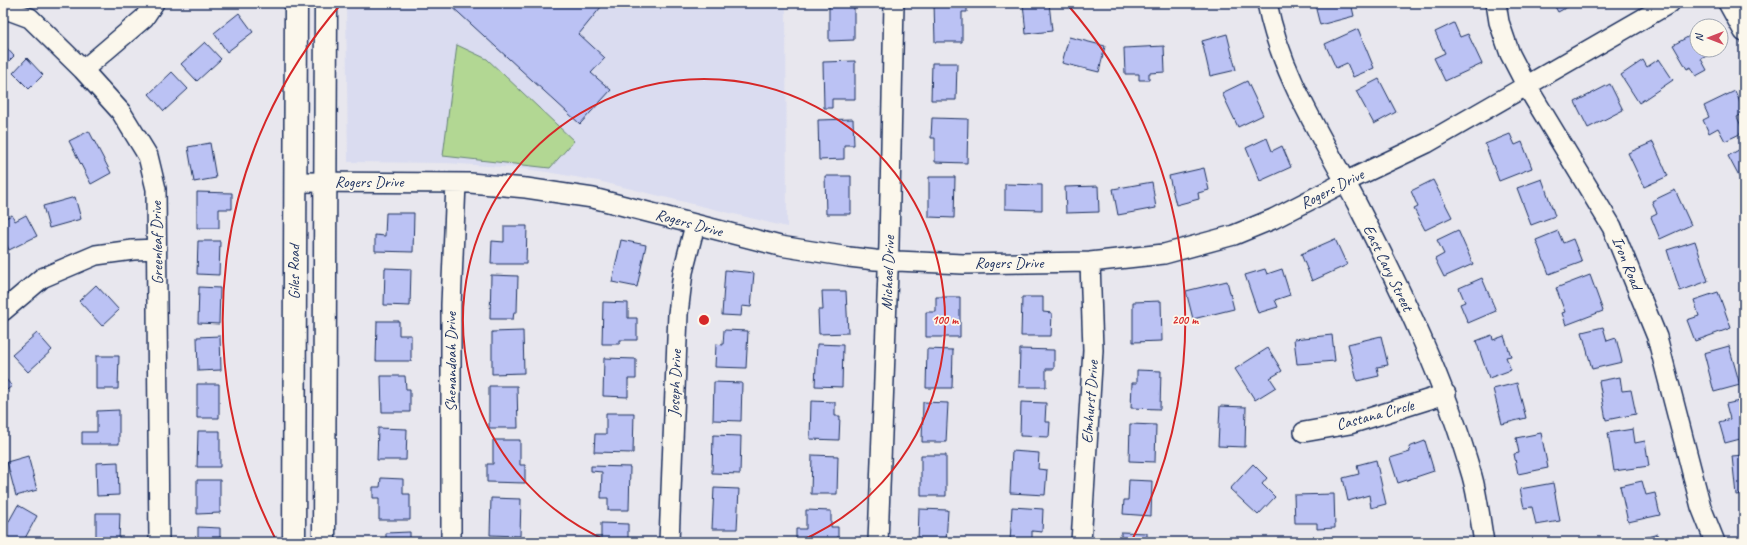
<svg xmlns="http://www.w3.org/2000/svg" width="1747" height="545" font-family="Caveat,sans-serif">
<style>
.built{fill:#dadcf0}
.green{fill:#b2d793;stroke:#668378}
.building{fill:#bbc2f4;stroke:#1b2f5e}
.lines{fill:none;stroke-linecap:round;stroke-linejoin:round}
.minor-casing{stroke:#1b2f5e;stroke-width:22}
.major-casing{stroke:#1b2f5e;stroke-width:25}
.minor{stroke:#fbf7ec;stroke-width:19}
.major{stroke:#fbf7ec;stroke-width:22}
.ring{fill:none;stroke:#d62828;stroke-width:2}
.labels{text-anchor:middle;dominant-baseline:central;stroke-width:3.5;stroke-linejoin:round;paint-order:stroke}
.street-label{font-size:16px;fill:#1b2f5e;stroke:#fbf7ec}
.centre{fill:#d62828;stroke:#fbf7ec;stroke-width:2}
.ring-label{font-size:12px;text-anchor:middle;font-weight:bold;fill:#d62828;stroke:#fbf7ec;stroke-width:3.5;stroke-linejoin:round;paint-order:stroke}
</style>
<rect width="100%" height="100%" fill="#e8e7ee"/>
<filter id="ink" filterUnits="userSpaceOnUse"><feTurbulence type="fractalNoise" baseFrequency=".025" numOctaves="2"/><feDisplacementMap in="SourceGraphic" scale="8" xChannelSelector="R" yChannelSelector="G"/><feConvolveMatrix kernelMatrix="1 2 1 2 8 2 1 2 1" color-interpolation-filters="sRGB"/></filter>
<g filter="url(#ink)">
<path class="built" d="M346,3H786L787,227L598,181L547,172L515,168L447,163L348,162Z"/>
<path class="green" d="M457,45L487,59L574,141L550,168L443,156Z"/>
<path class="building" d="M448,3H597L601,7L579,34L605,58L591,73L611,90L580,124Z
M829,3H854V40L829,41Z
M934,3H967V12H962V42H935Z
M1023,3H1049L1052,31L1026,34Z
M1324,3H1351L1354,16L1320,25L1315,5Z
M1553,3H1575L1558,12Z
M239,13L253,32L227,52L214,33Z
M1454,23L1460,37L1468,34L1482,64L1445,81L1434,58L1445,53L1435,32Z
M1358,29L1374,68L1353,77L1347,63L1336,68L1325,44Z
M1697,32V50H1718L1701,59L1707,70L1696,76L1691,67L1687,69L1673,45Z
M1227,34L1236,70L1210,76L1202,41Z
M1069,37L1105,46L1099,72L1062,63Z
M205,42L221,59L197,81L181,64Z
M3,44L14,56L3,67Z
M1164,46L1165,72L1149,73V80H1139V74H1125L1124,48Z
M27,58L43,75L29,89L13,73Z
M1659,59L1673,80L1639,103L1621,75L1643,60L1647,67Z
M855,61V99H832V108H824L823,62Z
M932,63H957L956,100H931Z
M172,72L188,89L164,111L149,94Z
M1379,79L1396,112L1374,124L1356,91Z
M1247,81L1263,115L1238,127L1222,93Z
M1610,84L1623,110L1588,128L1575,102Z
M1735,91L1744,111V113L1737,117L1744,132L1725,141L1718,128L1709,133L1703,120L1709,117L1704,106Z
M932,118L968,119L967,163L935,162V138H931Z
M853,119L854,145H844V159L819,160L818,120Z
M89,131L111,173L91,184L69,141Z
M1510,134L1515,145L1522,142L1532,168L1499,181L1485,144Z
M1267,138L1272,151L1282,146L1291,167L1260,181L1246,148Z
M1653,142L1668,176L1644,187L1628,153Z
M210,143L216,178L194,182L188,147Z
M1744,147V186L1728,156Z
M1204,168L1209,190L1198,193L1199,199L1176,205L1169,176Z
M825,176H851V214H826Z
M929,177H955L954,218L929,217Z
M1542,179L1555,216L1531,225L1517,188Z
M1433,180L1452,217L1425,230L1414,209L1418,207L1411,191Z
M1152,182L1156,208L1118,215L1113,189Z
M1005,184L1042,185V210L1005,209Z
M1098,186L1099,212L1066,213L1065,187Z
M1675,190L1691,225L1660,239L1651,217L1657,214L1652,201Z
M197,192L232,193V209H219V228H197Z
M75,197L81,219L49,228L43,206Z
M386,213H414L413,252L375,251V235L385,236Z
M12,215L15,221L26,215L37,236L9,250L3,237V219Z
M504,226H527L526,264H491L492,241L504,242Z
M1458,230L1473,264L1444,277L1435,259L1444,254L1437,240Z
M1558,231L1563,243L1573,239L1582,262L1549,274L1536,240Z
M1335,239L1347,265L1312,281L1301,254Z
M621,240L646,245L637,287L612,282Z
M198,241H220L219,275L197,274Z
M1695,241L1708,281L1680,291L1667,250Z
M385,268L411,269L410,306L384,305Z
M1265,269L1267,274L1282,269L1290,295L1275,300L1278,307L1258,313L1245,275Z
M725,270L754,273L751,307L742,306L741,316L722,315Z
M491,275L518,276L517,312H514L513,319H490Z
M1590,275L1603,311L1566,325L1562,313L1565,312L1556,288Z
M1482,278L1496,311L1468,323L1460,304L1465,302L1459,288Z
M1227,281L1234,309L1193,319L1186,291Z
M96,285L119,310L102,326L79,301Z
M199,287L220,288L219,324L198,323Z
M822,291H846L848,333L819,334L818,310H823Z
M1718,292L1731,328L1695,341L1687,320L1699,316L1694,300Z
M936,297H960V337H926V312H936Z
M1022,297H1043V312L1052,313L1051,336H1021Z
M1161,301L1162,341L1133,342V302Z
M603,302L628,303V318H637V340H620V344H602Z
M377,321H399V335H411V361H376Z
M1603,327L1607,341L1616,338L1622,362L1592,369L1582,332Z
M724,330L748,331L746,368L715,367L716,344L723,345Z
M523,331L524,373L492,374V332Z
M37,333L52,350L28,372L12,355Z
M1332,335L1335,361L1297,364L1294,339Z
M1492,335L1493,340L1504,336L1511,356L1506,357L1511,370L1489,378L1476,341Z
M220,336L221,370L198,371L197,337Z
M1381,336L1388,365L1377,367L1379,376L1357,381L1348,344Z
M817,344L843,345L842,387L815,386Z
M1729,346L1740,385L1714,392L1704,353Z
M1268,348L1282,371L1270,378L1276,387L1255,400L1235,369Z
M927,349L953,350L952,388H926Z
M1020,349L1054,350V369H1046V387H1019Z
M96,356H119L118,389H96Z
M604,358L636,359V379H628V397L603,396Z
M1137,370L1161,371L1160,409L1131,408L1132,383H1137Z
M3,376L12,386L3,393Z
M381,376H405L406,389H410V412H382Z
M1620,377L1622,391L1631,390L1636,414L1606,420L1599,381Z
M714,382L742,383L741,421L713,420Z
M1517,383L1526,418L1502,424L1493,389Z
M197,384H219V418H197Z
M489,386H517L518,428H489Z
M1744,400V438L1725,443L1719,422L1730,419L1726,404Z
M811,401L835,402V416H840L839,440L810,439Z
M923,402L948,403L946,442H922Z
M1021,402L1046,403L1045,422H1050L1049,437L1020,436Z
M1220,406L1246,407L1245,447L1218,446Z
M119,410V444H82V432H97V411Z
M606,413H634L633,453L594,452L595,434H606Z
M1130,424L1156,425L1155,462L1129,461Z
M378,428L407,429L406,460H377Z
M1633,429L1635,443L1645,441L1649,466L1614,471L1608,433Z
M198,431H220V467H197Z
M1541,433L1548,468L1518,474L1514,454L1519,453L1516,438Z
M713,435L741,436L740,474L712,473Z
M493,440H520V465H525V483L487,482V464H493Z
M1425,441L1434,471L1398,483L1390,458L1410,452L1409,447Z
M1012,451L1039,453L1038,469L1047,470L1045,495L1010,493Z
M812,455L838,456L837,494H811Z
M921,455H946V496H921Z
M1744,455V494L1736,495L1732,456Z
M28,456L37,490L16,496L7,462Z
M1376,460L1386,504L1371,508L1369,495L1348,501L1343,478L1359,474L1357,465Z
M118,462L119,495L97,496L96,463Z
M1253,464L1267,478L1262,484L1275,497L1258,515L1230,489Z
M591,466L630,467L629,510H608V498H601L602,472L591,471Z
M381,478L403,479V494H410V520H379V498H373V487H380Z
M197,480H220V513L197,514Z
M1129,480L1152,481L1151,516L1123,514L1124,500H1128Z
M1642,481L1646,495L1655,493L1660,515L1628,522L1620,486Z
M1553,483L1560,521L1536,525L1532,507L1524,508L1520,489Z
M714,488L739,489L737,529H712Z
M1334,494L1335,528L1317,529V523H1295L1294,495Z
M491,498L521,499L520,536L490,535Z
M18,505L37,516L23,542H3V532Z
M1012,507L1043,509L1042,532L1032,531V542H1010Z
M919,509L948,510L946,542H918Z
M806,510L831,511V527H838V542H796V529H806Z
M96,513H120L119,542H96Z
M601,523L628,524V542H601Z
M198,527L220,528V542H198Z
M410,532V542H386V533Z
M1121,532L1147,533V542H1121Z
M1658,534L1660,542H1638L1637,540Z"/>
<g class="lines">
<g class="minor-casing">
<path id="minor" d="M1267,3C1281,76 1323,138 1357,204C1402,292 1445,381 1472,476C1478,497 1480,520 1484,542
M1496,3L1499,22L1510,54L1526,85L1612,227L1657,337L1701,507L1715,542
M1728,3L1744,32
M3,8L30,18L83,70L121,112L148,156L156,189L159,542
M83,70L144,18L154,3
M295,182L470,183L526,188L593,198L780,246L849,257L875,260L963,264L1090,262L1164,254L1234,235L1273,219L1345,182L1427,143L1670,3
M3,311L42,278L96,255L133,250L157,249
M1304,432L1350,424L1446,394
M451,542V305L456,183
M669,542L678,314L683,272L695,225
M878,542L889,244L894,3
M1081,542L1093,350L1090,262"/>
</g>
<g class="major-casing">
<path id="major" d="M294,542L296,3
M324,542L326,3"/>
</g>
<use href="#minor" class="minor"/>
<use href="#major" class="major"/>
</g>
</g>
<g class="ring">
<path d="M610 542A241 241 0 1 1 798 542"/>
<path d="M275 538A481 481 0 0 1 341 4M1067 4A481 481 0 0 1 1133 538"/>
</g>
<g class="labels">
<g class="street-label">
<text x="369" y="182">Rogers Drive</text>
<text transform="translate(1332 189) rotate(-27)">Rogers Drive</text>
<text transform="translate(689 223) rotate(15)">Rogers Drive</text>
<text transform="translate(157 243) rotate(-91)">Greenleaf Drive</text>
<text x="1009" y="263">Rogers Drive</text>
<text transform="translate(1627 263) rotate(68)">Iron Road</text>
<text transform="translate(1388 268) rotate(64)">East Cary Street</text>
<text transform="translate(294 272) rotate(-90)">Giles Road</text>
<text transform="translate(888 273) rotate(-88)">Michael Drive</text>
<text transform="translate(451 362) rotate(-90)">Shenandoah Drive</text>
<text transform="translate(675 383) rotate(-88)">Joseph Drive</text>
<text transform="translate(1090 402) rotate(-86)">Elmhurst Drive</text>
<text transform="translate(1375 415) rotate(-15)">Castana Circle</text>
</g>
</g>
<circle cx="704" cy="320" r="6" class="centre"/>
<g class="ring-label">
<text x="945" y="324">100 m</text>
<text x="1185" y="324">200 m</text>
</g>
<rect width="1747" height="545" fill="none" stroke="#fbf7ec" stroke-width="16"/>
<rect x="8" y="8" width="1731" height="529" fill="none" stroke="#1b2f5e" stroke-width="1.5" filter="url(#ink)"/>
<g transform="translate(1709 38) rotate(270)"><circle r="19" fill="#fbf7ec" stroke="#a1a7b3"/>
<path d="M0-3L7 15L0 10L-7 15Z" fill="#d1495b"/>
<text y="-6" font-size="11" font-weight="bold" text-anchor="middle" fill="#1b2f5e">N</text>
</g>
</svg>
